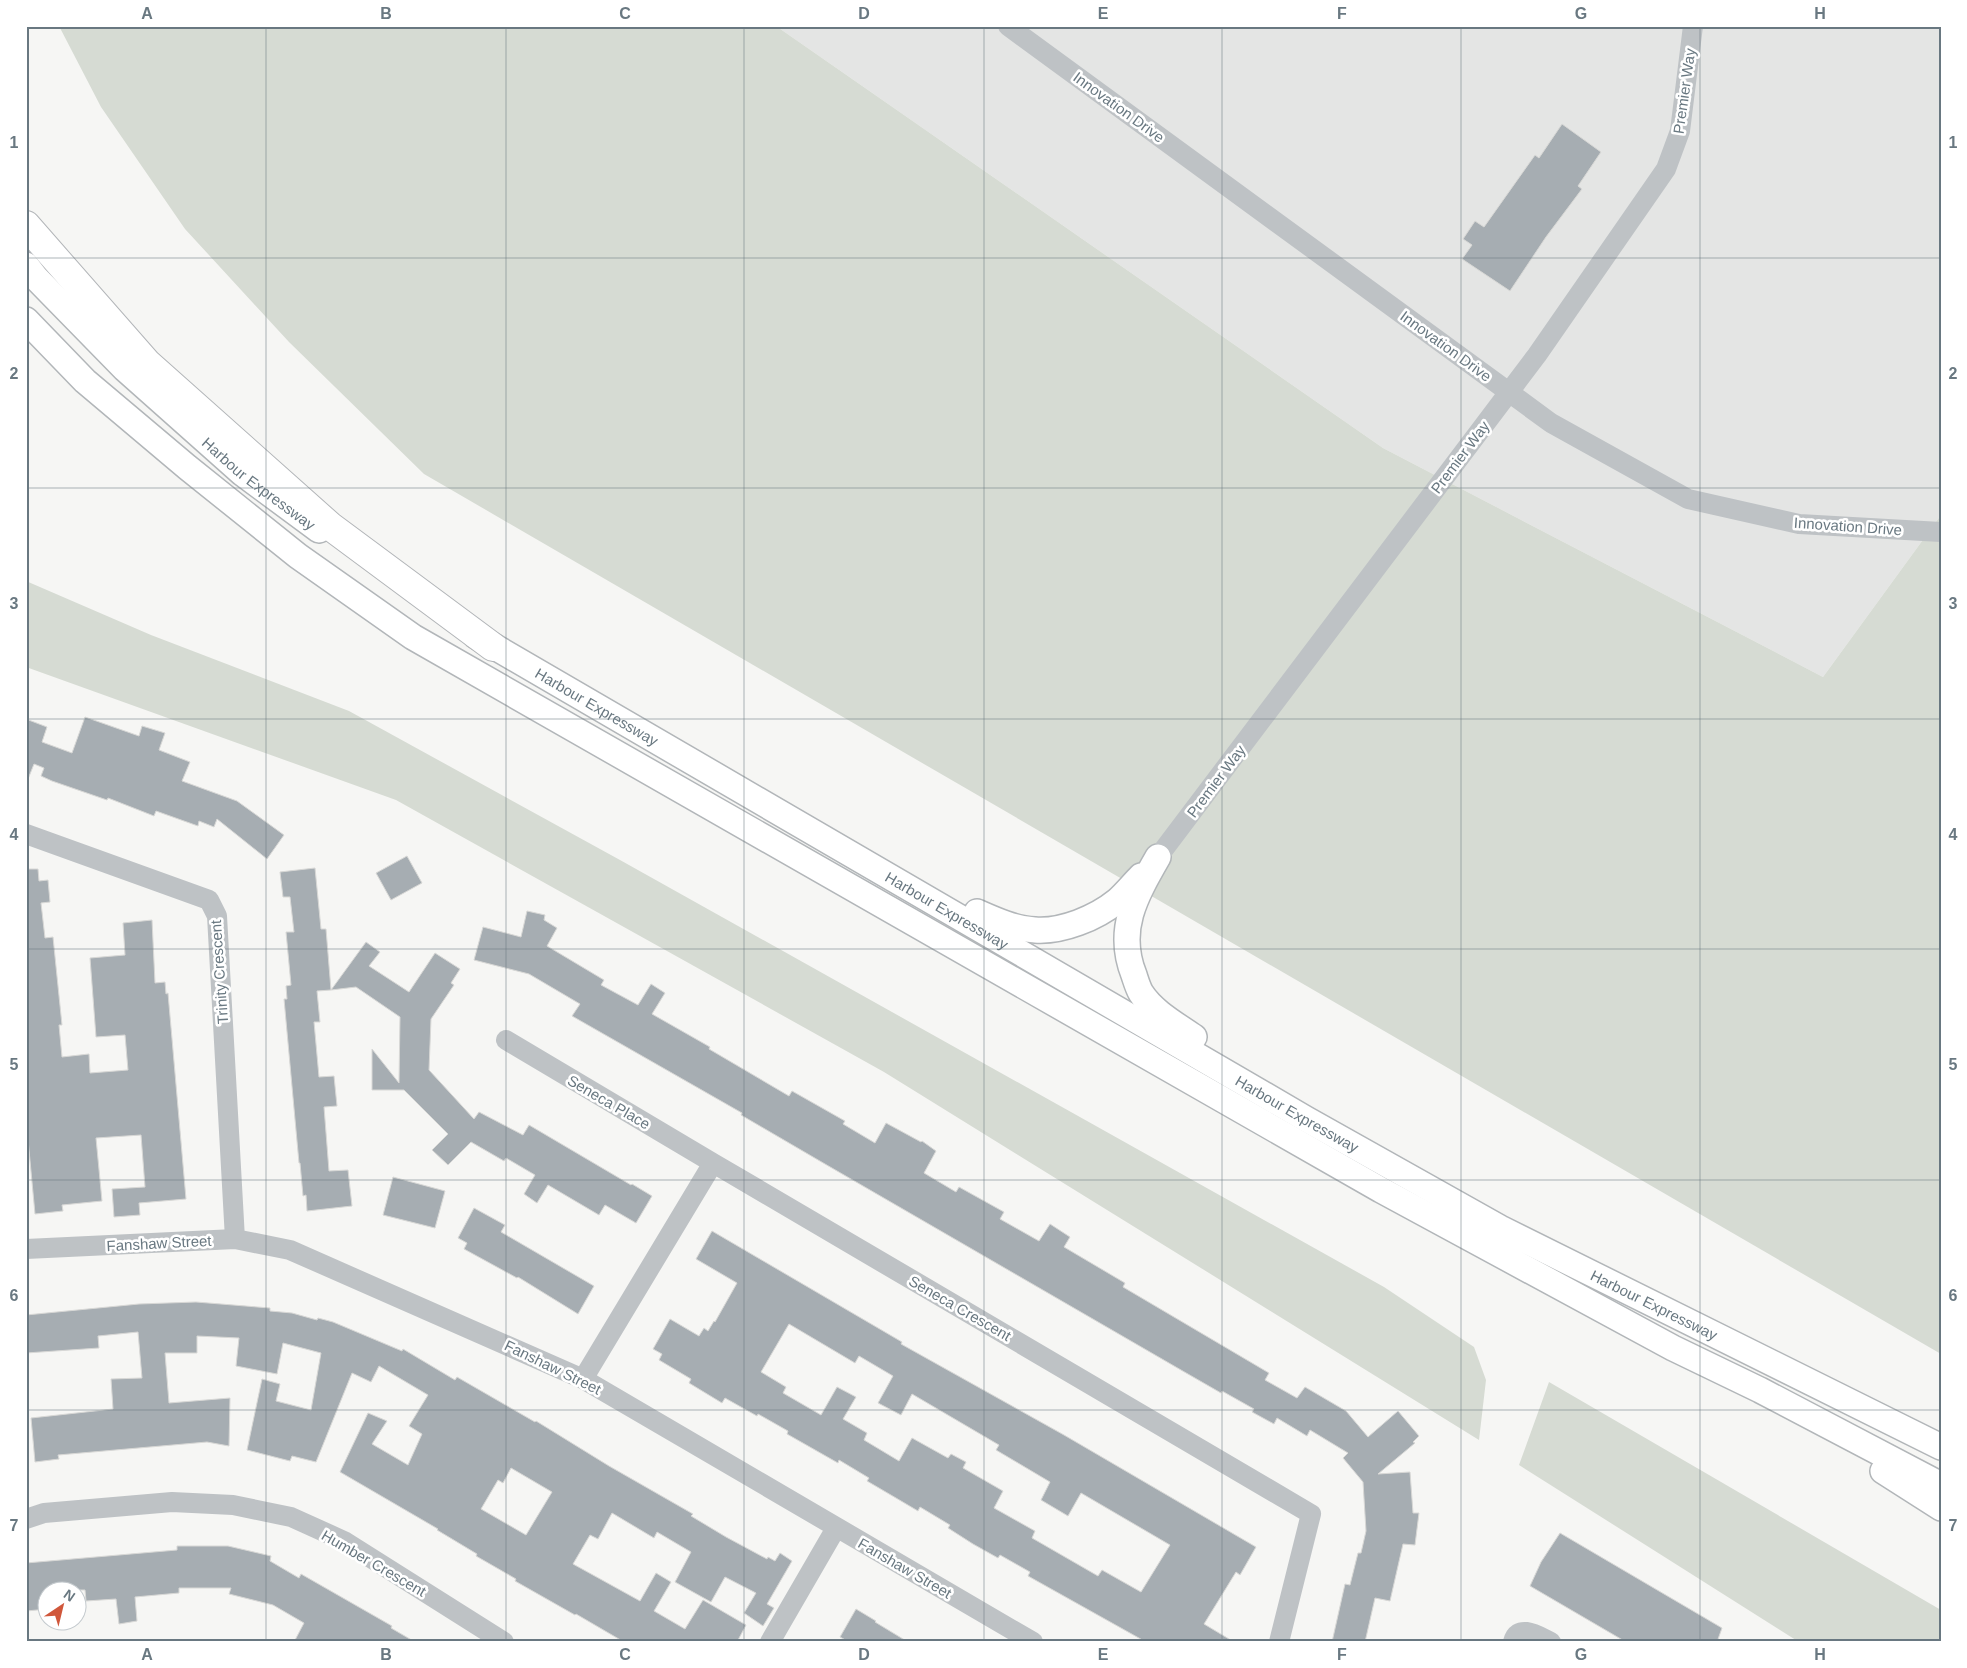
<svg xmlns="http://www.w3.org/2000/svg" width="1967" height="1668" font-family="Arial,sans-serif">
<style>
.built{fill:#e4e5e4}
.green{fill:#d6dbd3}
.building{fill:#a6adb2;stroke:#d8d8d6;fill-rule:evenodd}
.lines{fill:none;stroke-linecap:round;stroke-linejoin:round}
.major-casing{stroke:#b2b6b9;stroke-width:28}
.highway-casing{stroke:#b2b5b8;stroke-width:30}
.minor{stroke:#bec2c5;stroke-width:20}
.major{stroke:#fff;stroke-width:25}
.highway{stroke:#fff;stroke-width:28}
.grid{fill:none;stroke:#697881;stroke-width:1;stroke-opacity:0.55}
.labels{text-anchor:middle;dominant-baseline:central;stroke-width:5;stroke-linejoin:round;paint-order:stroke}
.street-label{font-size:15px;fill:#697881;stroke:#fff}
.neatline{fill:none;stroke:#697881;stroke-width:2}
.grid-label{font-size:16px;text-anchor:middle;font-weight:bold;fill:#697881}
</style>
<rect width="100%" height="100%" fill="#f6f6f4"/>
<path class="built" d="M776,26H1941V515L1823,677L1383,448Z"/>
<path class="green" d="M59,26H776L1383,448L1823,677L1941,515V1354L424,474L289,342L185,229L101,107Z
M26,581L151,635L349,711L620,860L1384,1287L1474,1347L1486,1380L1479,1440L884,1072L396,800L26,667Z
M1549,1382L1941,1610V1642H1799L1519,1465Z"/>
<path class="building" d="M1562,124L1601,152L1578,186L1582,189L1546,237L1510,291L1462,259L1472,245L1463,239L1475,221L1484,227L1535,155L1539,158Z
M85,717L139,736L142,726L165,733L159,750L190,762L182,781L237,801L284,835L267,859L217,819L214,827L199,821L198,826L156,811L154,816L108,798L107,800L52,781L41,776L44,768L34,764L28,779H26V719L47,727L42,742L72,753Z
M407,856L422,883L391,900L376,873Z
M315,868L321,929H326L331,990L317,991L320,1022H314L319,1077L334,1076L337,1106L324,1107L329,1171L348,1170L352,1206L307,1211L306,1195L303,1196L300,1163H299L284,999H287L286,986L291,985L286,932H294L290,897H283L280,872Z
M26,869H38L39,881L48,880L50,902L41,903L45,938L53,937L62,1025H59L62,1057L89,1054L90,1073L128,1070L125,1035L96,1037L90,958L125,955L123,923L152,920L155,983L165,982L166,994L168,993L186,1199L139,1203L140,1215L114,1217L112,1189L145,1187L141,1135L96,1138L102,1201L62,1205L63,1211L35,1214L26,1118V1082H28Z
M527,911L545,915L544,920L557,928L547,946L604,980L601,985L638,1005L651,984L665,993L652,1014L710,1047L709,1049L789,1096L792,1091L845,1121L843,1124L875,1143L886,1123L921,1142L922,1141L936,1151L924,1173L956,1192L959,1187L1004,1212L1000,1219L1039,1241L1050,1224L1070,1237L1064,1247L1125,1283L1123,1287L1269,1373L1265,1380L1297,1398L1305,1387L1346,1411L1368,1437L1398,1411L1419,1436L1413,1442L1415,1443L1378,1474L1410,1472L1413,1513H1419L1415,1545L1403,1544L1390,1601L1375,1598L1365,1642H1332L1345,1584L1350,1585L1358,1553H1361L1366,1531L1363,1482L1343,1458L1348,1453L1310,1430L1307,1436L1277,1418L1274,1424L1252,1412L1254,1409L1222,1391L1221,1393L1181,1370L825,1164L741,1115L742,1113L572,1016L580,1004L529,974L474,960L483,927L521,937Z
M366,942L380,952L369,966L409,992L435,953L460,969L451,983L454,985L431,1019L429,1070L474,1119L479,1112L523,1135L529,1125L631,1185L632,1184L652,1196L636,1223L605,1205L599,1215L548,1185L537,1203L524,1194L535,1175L506,1158L504,1161L471,1142L448,1165L432,1150L448,1134L404,1090H372V1049L399,1083L400,1017L356,987L331,990Z
M393,1177L445,1191L435,1228L383,1215Z
M474,1208L505,1225L501,1232L594,1286L578,1314L518,1277L517,1278L464,1249L467,1243L458,1238Z
M712,1231L902,1342L901,1344L1064,1435L1256,1547L1240,1575L1236,1572L1204,1624L1234,1642H1146L1028,1576L1030,1572L1000,1555L998,1558L973,1544L948,1528L950,1525L920,1507L918,1511L896,1498L867,1481L869,1478L839,1460L838,1463L787,1434L788,1431L758,1414L757,1416L725,1398L722,1403L689,1383L691,1379L659,1360L662,1354L653,1349L670,1319L699,1336L704,1328L708,1331L714,1321L715,1322L737,1283L696,1259ZM789,1324L855,1363L859,1356L893,1376L878,1403L901,1415L912,1394L999,1445L996,1450L1050,1482L1041,1500L1068,1516L1081,1493L1170,1545L1141,1592L1102,1570L1098,1576L1032,1538L1035,1531L994,1508L1003,1491L963,1468L966,1462L951,1454L948,1458L912,1438L899,1461L864,1440L867,1433L843,1419L856,1397L837,1387L821,1415L783,1393L786,1387L761,1372Z
M196,1302L270,1308V1311L292,1313L317,1320L318,1318L333,1322L402,1351L403,1349L455,1380L457,1377L535,1422L536,1421L609,1466L693,1514L691,1516L726,1537L767,1559L768,1557L775,1561L780,1553L792,1561L767,1604L774,1608L763,1626L744,1613L756,1593L725,1577L711,1602L675,1582L691,1552L657,1532L654,1538L612,1513L598,1539L590,1535L573,1564L640,1601L656,1573L671,1582L654,1611L685,1629L703,1600L746,1625L737,1642H624L576,1614L575,1615L515,1581L516,1579L476,1556L477,1554L437,1530L438,1529L340,1472L368,1413L387,1421L372,1444L408,1465L422,1434L409,1426L428,1395L379,1366L371,1382L352,1373L316,1462L292,1456L290,1461L247,1450L262,1379L280,1384L276,1401L311,1410L321,1353L283,1343L277,1374L236,1366L239,1338L197,1336V1353H165L169,1403L230,1398L229,1446L207,1442L58,1455L59,1459L35,1462L31,1418L113,1409L111,1379L142,1378L138,1332L98,1336L99,1348L26,1353V1315L139,1304ZM511,1468L552,1492L526,1535L481,1509L498,1480L503,1483Z
M1560,1533L1722,1628L1717,1642H1626L1530,1586L1541,1562Z
M177,1546H228L271,1556L270,1561L299,1578L301,1574L392,1626L391,1628L415,1642H294L304,1623L273,1605L229,1594L231,1588H179V1593L135,1597L137,1621L119,1624L116,1599L86,1601L85,1590H48V1609L26,1611V1563L177,1550Z
M856,1609L876,1621L875,1622L908,1642H849L840,1637Z"/>
<g class="lines">
<g class="major-casing">
<g id="major">
<path id="s1" d="M26,265L36,278L125,369L242,473L319,530"/>
<path d="M26,320L85,381L187,467L298,556L413,637L1381,1190L1673,1348L1760,1390L1941,1485"/>
<path id="s2" d="M476,636L1306,1119L1500,1228L1941,1447"/>
<path d="M1158,857C1135,897 1116,930 1134,975C1136,981 1138,988 1141,993C1153,1012 1177,1025 1194,1037"/>
<path d="M977,912C995,920 1015,929 1035,930C1062,932 1096,918 1117,901C1126,893 1133,884 1141,876"/>
<path d="M1883,1471L1941,1508"/>
</g>
</g>
<g class="highway-casing">
<path id="highway" d="M26,225L147,363L330,526L493,647"/>
</g>
<path class="minor" d="M1008,26L1551,423L1688,499L1799,524L1941,532
M26,834L209,900L217,916L235,1239
M1158,857L1537,355L1666,169L1680,131L1693,26
M506,1040L713,1163
M26,1249L235,1239L290,1250L583,1379L1033,1642
M583,1379L713,1163L1311,1514L1279,1642
M26,1519L44,1513L172,1502L233,1505L291,1517L344,1541L504,1642
M770,1642L836,1528
M1513,1642C1518,1622 1540,1637 1551,1642"/>
<use href="#major" class="major"/>
<use href="#highway" class="highway"/>
</g>
<path class="grid" d="M266,26V1642M506,26V1642M744,26V1642M984,26V1642M1222,26V1642M1461,26V1642M1700,26V1642M26,258H1941M26,488H1941M26,719H1941M26,949H1941M26,1180H1941M26,1410H1941"/>
<g class="labels">
<g class="street-label">
<text transform="translate(1684 91) rotate(-82)">Premier Way</text>
<text transform="translate(1119 107) rotate(36)">Innovation Drive</text>
<text transform="translate(1446 346) rotate(36)">Innovation Drive</text>
<text transform="translate(1460 457) rotate(-53)">Premier Way</text>
<text stroke="none"><textPath href="#s1" startOffset="320">Harbour Expressway</textPath></text>
<text transform="translate(1848 526) rotate(4)">Innovation Drive</text>
<text stroke="none"><textPath href="#s2" startOffset="140">Harbour Expressway</textPath></text>
<text transform="translate(1216 781) rotate(-53)">Premier Way</text>
<text stroke="none"><textPath href="#s2" startOffset="545">Harbour Expressway</textPath></text>
<text transform="translate(219 972) rotate(-94)">Trinity Crescent</text>
<text transform="translate(609 1102) rotate(30)">Seneca Place</text>
<text stroke="none"><textPath href="#s2" startOffset="950">Harbour Expressway</textPath></text>
<text transform="translate(159 1243) rotate(-3)">Fanshaw Street</text>
<text stroke="none"><textPath href="#s2" startOffset="1355">Harbour Expressway</textPath></text>
<text transform="translate(960 1308) rotate(30)">Seneca Crescent</text>
<text transform="translate(553 1367) rotate(26)">Fanshaw Street</text>
<text transform="translate(374 1563) rotate(30)">Humber Crescent</text>
<text transform="translate(905 1568) rotate(30)">Fanshaw Street</text>
</g>
</g>
<rect width="1967" height="1668" fill="none" stroke="#ffffff" stroke-width="55"/>
<g transform="translate(62 1606) rotate(35)"><circle r="24" fill="#ffffff" stroke="#c3c9cd"/>
<path d="M0-4L9 19L0 12L-9 19Z" fill="#d0573b"/>
<text y="-8" font-size="14" font-weight="bold" text-anchor="middle" fill="#697881">N</text>
</g>
<rect x="28" y="28" width="1912" height="1612" class="neatline"/>
<g class="grid-label">
<text x="147" y="19">A</text>
<text x="386" y="19">B</text>
<text x="625" y="19">C</text>
<text x="864" y="19">D</text>
<text x="1103" y="19">E</text>
<text x="1342" y="19">F</text>
<text x="1581" y="19">G</text>
<text x="1820" y="19">H</text>
<text x="14" y="148">1</text>
<text x="1953" y="148">1</text>
<text x="14" y="379">2</text>
<text x="1953" y="379">2</text>
<text x="14" y="609">3</text>
<text x="1953" y="609">3</text>
<text x="14" y="840">4</text>
<text x="1953" y="840">4</text>
<text x="14" y="1070">5</text>
<text x="1953" y="1070">5</text>
<text x="14" y="1301">6</text>
<text x="1953" y="1301">6</text>
<text x="14" y="1531">7</text>
<text x="1953" y="1531">7</text>
<text x="147" y="1660">A</text>
<text x="386" y="1660">B</text>
<text x="625" y="1660">C</text>
<text x="864" y="1660">D</text>
<text x="1103" y="1660">E</text>
<text x="1342" y="1660">F</text>
<text x="1581" y="1660">G</text>
<text x="1820" y="1660">H</text>
</g>
</svg>
